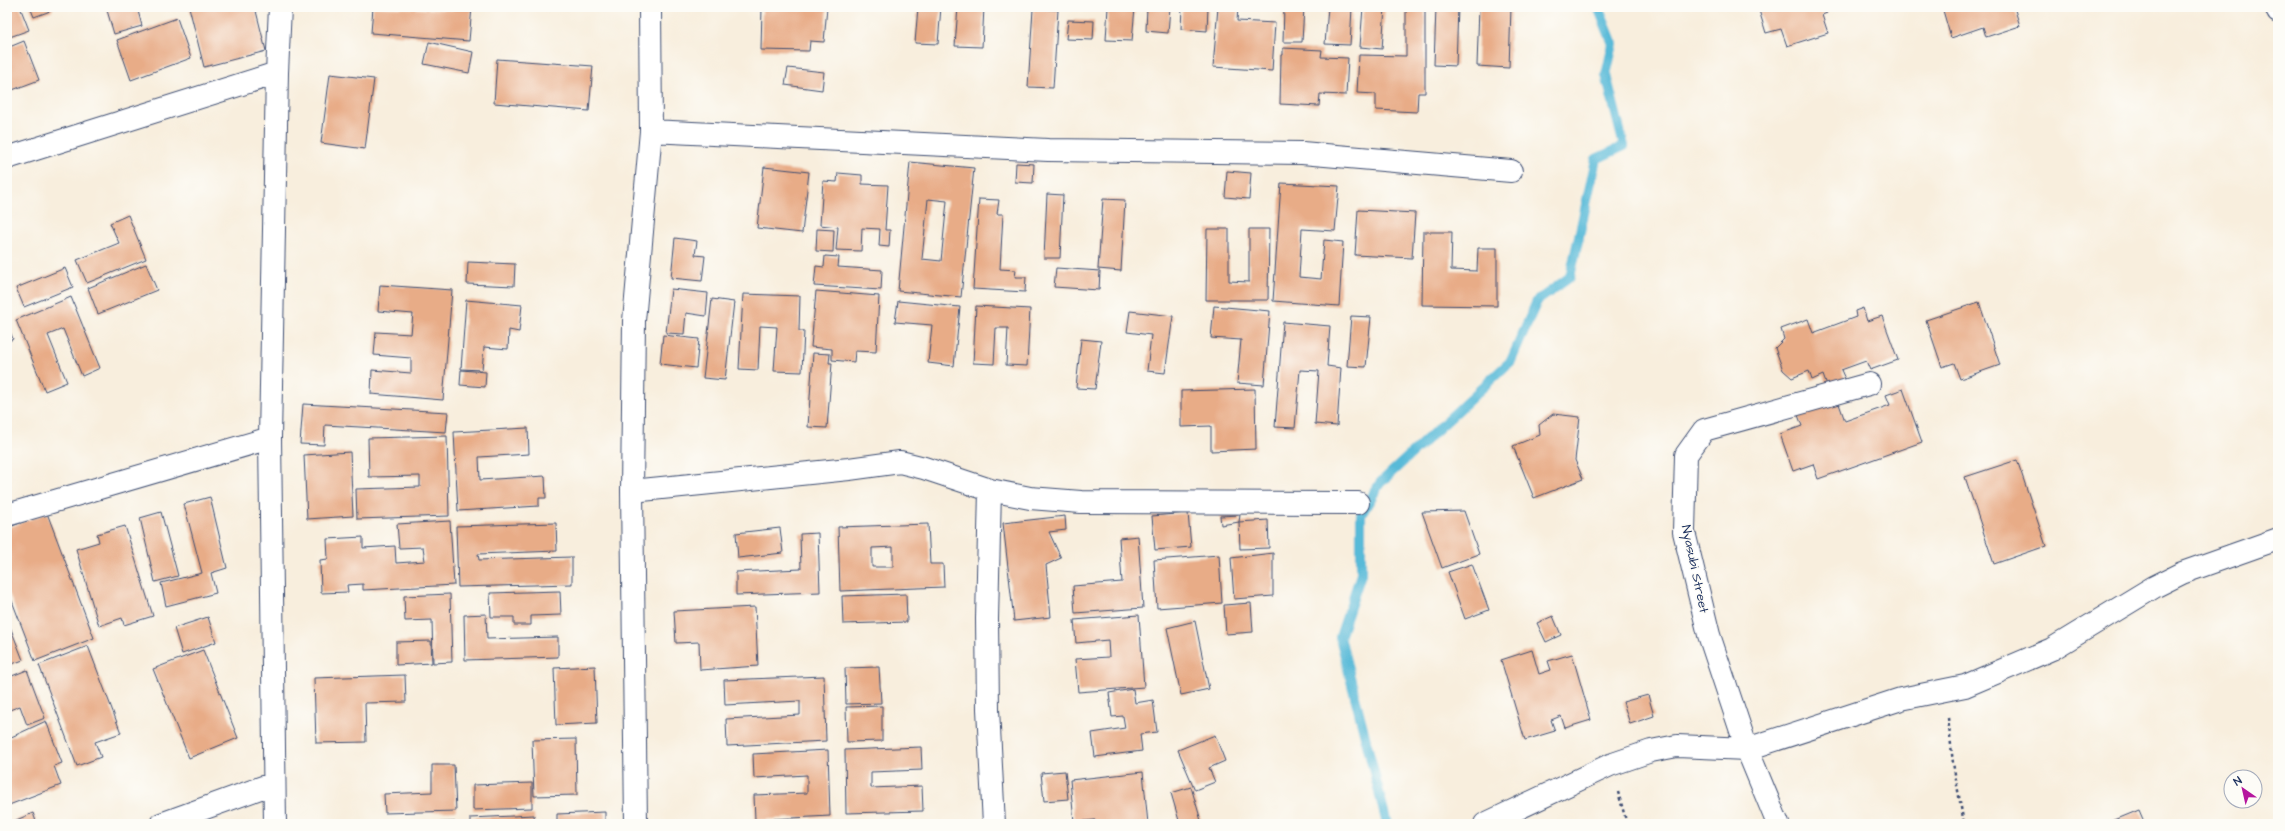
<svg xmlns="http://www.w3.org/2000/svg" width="2285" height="831" font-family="'Architects Daughter',sans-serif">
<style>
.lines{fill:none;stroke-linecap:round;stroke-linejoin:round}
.stream{stroke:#59bad8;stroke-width:10}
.building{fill:#e8ac87;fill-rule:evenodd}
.street-casing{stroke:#3c4c71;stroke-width:24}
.path{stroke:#3c4c71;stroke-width:2.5;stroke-dasharray:3 3;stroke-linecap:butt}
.street{stroke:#fff;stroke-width:22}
.labels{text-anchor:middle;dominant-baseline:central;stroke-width:3;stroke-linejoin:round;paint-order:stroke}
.street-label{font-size:13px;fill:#1b2f5e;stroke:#fdfcf7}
</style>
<rect width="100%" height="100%" fill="#fdfcf7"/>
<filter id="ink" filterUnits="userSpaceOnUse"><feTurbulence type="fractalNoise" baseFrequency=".025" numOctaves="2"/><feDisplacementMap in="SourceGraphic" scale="8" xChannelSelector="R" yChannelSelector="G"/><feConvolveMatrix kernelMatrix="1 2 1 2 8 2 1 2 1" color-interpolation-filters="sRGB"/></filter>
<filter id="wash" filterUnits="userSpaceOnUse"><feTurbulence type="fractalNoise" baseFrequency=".012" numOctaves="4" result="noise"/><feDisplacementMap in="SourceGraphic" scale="16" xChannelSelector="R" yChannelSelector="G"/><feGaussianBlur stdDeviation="0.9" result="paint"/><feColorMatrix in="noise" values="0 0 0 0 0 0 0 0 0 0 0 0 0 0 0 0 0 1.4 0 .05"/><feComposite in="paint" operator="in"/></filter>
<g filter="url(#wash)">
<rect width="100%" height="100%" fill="#f8eedd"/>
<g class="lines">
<path class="stream" d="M1387,824L1340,637L1361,574V515L1380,483L1511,361L1537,301L1570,277L1596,159L1624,146L1606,75L1613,44L1598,7"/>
</g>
<g id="blocks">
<path class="building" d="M7,7H20L29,30L7,38Z
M30,7H52L53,10L34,17Z
M106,7H137L142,26L114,34Z
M189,7H255L266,51L204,67Z
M373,7L453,10V7H472L469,41L371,33Z
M762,7H827L824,42L810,41L809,51L761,50Z
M918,7H941L938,44L915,43Z
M958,7H984L982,47L955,46Z
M1108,7H1135L1132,41L1106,40Z
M1147,7H1170L1168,33L1146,31Z
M1182,7H1208L1207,31L1181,29Z
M1218,7H1238L1237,21L1275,23L1272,71L1213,67Z
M1284,7H1304L1302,42H1283Z
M1328,7H1352L1350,45L1325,44Z
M1363,7H1385L1382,49L1360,47Z
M1406,7H1425V93H1418L1417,112L1376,110V94L1357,93L1359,55L1406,56Z
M1436,7H1458L1456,66L1434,65Z
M1479,7H1511L1509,68L1477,66Z
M1758,7H1825L1827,13L1822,15L1828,33L1787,46L1781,29L1766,33Z
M1942,7H2014L2020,26L1986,37L1983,27L1951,38Z
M1033,9L1058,10L1053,88L1028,87Z
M177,18L191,58L131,80L117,40Z
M1068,20L1094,21L1093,40L1066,39Z
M24,41L39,80L7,92V48Z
M429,42L473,52L469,73L424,64Z
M1283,48L1322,50L1321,57L1348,58L1346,95L1320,94L1319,106L1280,104L1281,55H1283Z
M497,59L593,66L589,111L494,103Z
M788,68L824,72L822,90L785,85Z
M330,74L374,79L365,149L321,143Z
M910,162L974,168L961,297L898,291ZM928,199L947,201L941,261L922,259Z
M1016,163L1034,164L1033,183L1015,182Z
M764,167L809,172L802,233L757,228Z
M1227,171L1251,173L1249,199L1225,197Z
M838,173L862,175V184L888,185L885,230H890L889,247L879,246L880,229L862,228L861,251L836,250L838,227L820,225L823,181L837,182Z
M1281,183L1339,186L1335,231L1302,229L1299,277L1321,279L1324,240L1343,242L1339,306L1273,301Z
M1047,194L1063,195L1060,258H1044Z
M979,199L999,200L997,214H1003L1000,269L1016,270L1015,277H1026L1025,292L973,289Z
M1103,199L1125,200L1121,271L1098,269Z
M1358,210L1415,213L1412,258L1355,255Z
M128,215L146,259L87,283L77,260L119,243L110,223Z
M817,229L834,230L833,252L816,251Z
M1207,229H1229V281L1249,282V229H1269L1268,300H1206Z
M1423,232H1452L1451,270L1477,271L1478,248H1497V306L1422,305Z
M675,238L697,241L695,255L705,256L702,281L671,278Z
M825,256L839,257L838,267L882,270L881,290L814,286L816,266L824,267Z
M468,262L515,264L514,286L467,284Z
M146,264L157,290L98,314L88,288Z
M65,268L73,287L24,307L16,288Z
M1056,268L1100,271L1099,290L1054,287Z
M380,285L452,290L443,400L371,394L372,370L411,373V358L374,355L376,332L411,334L413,314L378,311Z
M671,289L708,293L706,316L686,313L684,334L666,333Z
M816,291L879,296L876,352L855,351L854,362L832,360V349L811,347Z
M743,294L800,296L799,331H804L802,372L774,371L777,327L760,326L758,370L739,369Z
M71,297L100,368L82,376L63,329L48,335L67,382L45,391L16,320Z
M712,299L734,302L725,380L703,378Z
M466,300L522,305L519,332L509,330L508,349L484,347L482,370L461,369Z
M898,301L960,307L954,366L928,363L932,325L895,322Z
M1979,302L2000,365L1960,379L1954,363L1942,367L1926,320Z
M976,306L1030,309L1027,366L1006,365L1008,328H996L994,364L973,363Z
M1214,306L1270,311L1264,385L1237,383L1241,340L1211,338Z
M1863,308L1867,321L1882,316L1898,360L1870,370L1866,361L1841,370L1845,379L1827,386L1823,375L1812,380L1809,371L1792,378L1783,370L1775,348L1784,339L1781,329L1808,319L1813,333L1856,317L1855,311Z
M1130,311L1173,316L1165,373L1147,371L1151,335L1127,332Z
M1351,316L1371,317L1366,367L1347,366Z
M1283,322L1330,326L1327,366L1341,368L1337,426L1315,424L1319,371L1300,370L1295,428L1275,427Z
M7,324L13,339L7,342Z
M663,335L699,339L696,368L660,364Z
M1081,339L1101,341L1095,389L1076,388Z
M813,353L830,354L829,363H832L827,428L808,427Z
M461,370L486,372L485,387L460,385Z
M1255,389L1256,449L1211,451V426L1181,427V391Z
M1903,389L1922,442L1818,479L1813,464L1793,471L1780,434L1802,426L1798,415L1838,401L1845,421L1890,405L1886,395Z
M303,404L448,412L446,432L325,425L324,445L300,444Z
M1553,414L1580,417L1575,460L1583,479L1534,498L1513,446L1540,435L1539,425Z
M528,428L529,454L479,457L480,480L545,476L546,498H539V506L458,511L454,432Z
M447,436L449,516L357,519L356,489L420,487V476L369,477L368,438Z
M350,452L353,516L307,519L304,455Z
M2017,460L2046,546L1994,564L1965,477Z
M210,497L227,568L211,573L216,593L166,606L161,583L202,573L184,504Z
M1464,511L1479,554L1442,568L1422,512Z
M161,512L178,576L155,582L140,518Z
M47,513L94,638L35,661L7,588V528Z
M1188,513L1191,547L1155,550L1152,516Z
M1240,515L1239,522L1221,525L1220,516Z
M1065,516L1066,530L1049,532L1061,558L1046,565L1051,617L1014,621L1003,523Z
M1268,520L1269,548L1240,549L1239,522Z
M450,521L454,585L363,590V584L347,585L348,592L321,593L320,560L328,559L327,539L363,537V548L395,546L396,563L425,561L423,547L399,548L397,524Z
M556,523L557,551L478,554L479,560L572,557V584L458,587L456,526Z
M928,524L930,564H943L944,587L840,591L838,527ZM893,547V567H872V548Z
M125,526L153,616L124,625L122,618L99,626L76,549L99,542L97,534Z
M780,528L783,553L738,558L736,533Z
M818,533L820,592L736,595V572L801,569L800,534Z
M1138,536L1143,608L1075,613L1073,586L1122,582L1119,538Z
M1273,553V596L1234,599L1231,558Z
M1219,555L1222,603L1157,608L1154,560Z
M1472,564L1489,610L1465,619L1448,572Z
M560,591L561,615L531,616V625H514V617H491L490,593Z
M450,594L452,662L433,663L432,620L405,621L404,596Z
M906,594L907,622L843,624L842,596Z
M1251,603L1253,632L1226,634L1224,605Z
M755,607L758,666L700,670L699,642L676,643L674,611Z
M486,614L487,639L558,637V657L465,660L464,615Z
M1139,615L1144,687L1078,692L1075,659L1109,657L1108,640L1076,643L1074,620Z
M1553,616L1561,635L1546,642L1537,623Z
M208,617L216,642L182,654L174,628Z
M7,619L23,660L7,666Z
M1195,621L1209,689L1181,695L1167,628Z
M431,641L432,663L396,665V642Z
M88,646L121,733L95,742L101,757L77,766L39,665Z
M203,650L238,738L189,758L153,669Z
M1532,650L1539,674L1551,670L1548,661L1572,654L1591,720L1565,728L1561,716L1551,720L1555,731L1525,740L1501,660Z
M595,666L597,723L556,725L554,668Z
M879,667L881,703L846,704L845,668Z
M27,670L45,718L27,725L20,706L7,711V678Z
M405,675L406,702L365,703L366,742L316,743L314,678Z
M824,676L826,741L727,746L726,719L800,715V701L725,705L724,680Z
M1133,689L1135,703L1153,700L1157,732L1140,734L1142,751L1095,757L1092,733L1125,728L1123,716L1112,717L1109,693Z
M1648,695L1654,716L1630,724L1623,702Z
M882,706V741L847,742L846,707Z
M46,721L62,763L54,766L61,785L9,805L7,798V739Z
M1215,735L1225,761L1209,768L1215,782L1195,790L1178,750Z
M576,739L577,795L534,796L532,740Z
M921,747L922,770L871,772V788L922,786L923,811L846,813L845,750Z
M828,750L830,816L755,820L754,795L807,793V775L754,778L753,754Z
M432,765H454L456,811L385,813L384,794L432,792Z
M1065,771L1068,799L1044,801L1041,773Z
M1143,772L1148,824H1095V820L1074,822L1070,780Z
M532,783V808L473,810V785Z
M1191,787L1202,824H1180L1171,793Z
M2139,810L2145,824H2105Z
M605,812V824H557V814Z
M33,813L37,824H15L14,821Z
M534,815L535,824H470V818Z
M455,822V824H412V823Z"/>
</g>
</g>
<g filter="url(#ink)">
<use href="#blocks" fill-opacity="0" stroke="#3c4c71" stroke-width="1"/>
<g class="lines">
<g class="street-casing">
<path id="street" d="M2276,7L2278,12
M651,131L1048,150L1302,153L1511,171
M7,158L277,73
M990,490L987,619L988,709L994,824
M632,491L849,469L900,462L924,468L990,490L1030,498L1081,502L1358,503
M7,515L270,438
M161,824L274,783
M275,824L270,438L277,73L280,7
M636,824L632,491L634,321L651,131L650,7
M1485,824L1610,765L1651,751L1677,746L1747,749L1901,699L1965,686L2052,649L2154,587L2182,573L2278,539
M1778,824L1747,749L1709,635L1684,532L1686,455L1704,430L1869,384"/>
</g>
<path class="path" d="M1948,718L1953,763L1964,824
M1618,792L1627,824"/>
<use href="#street" class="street"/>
</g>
</g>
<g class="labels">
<g class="street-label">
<text transform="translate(1695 569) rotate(78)">Nyasubi Street</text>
</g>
</g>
<rect width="2285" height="831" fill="none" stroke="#fdfcf7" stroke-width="24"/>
<g transform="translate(2243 789) rotate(326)"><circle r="19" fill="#fdfcf7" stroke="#a3aaba"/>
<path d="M0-3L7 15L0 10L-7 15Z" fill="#b5179e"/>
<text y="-6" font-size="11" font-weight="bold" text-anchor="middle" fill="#1b2f5e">N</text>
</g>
</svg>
